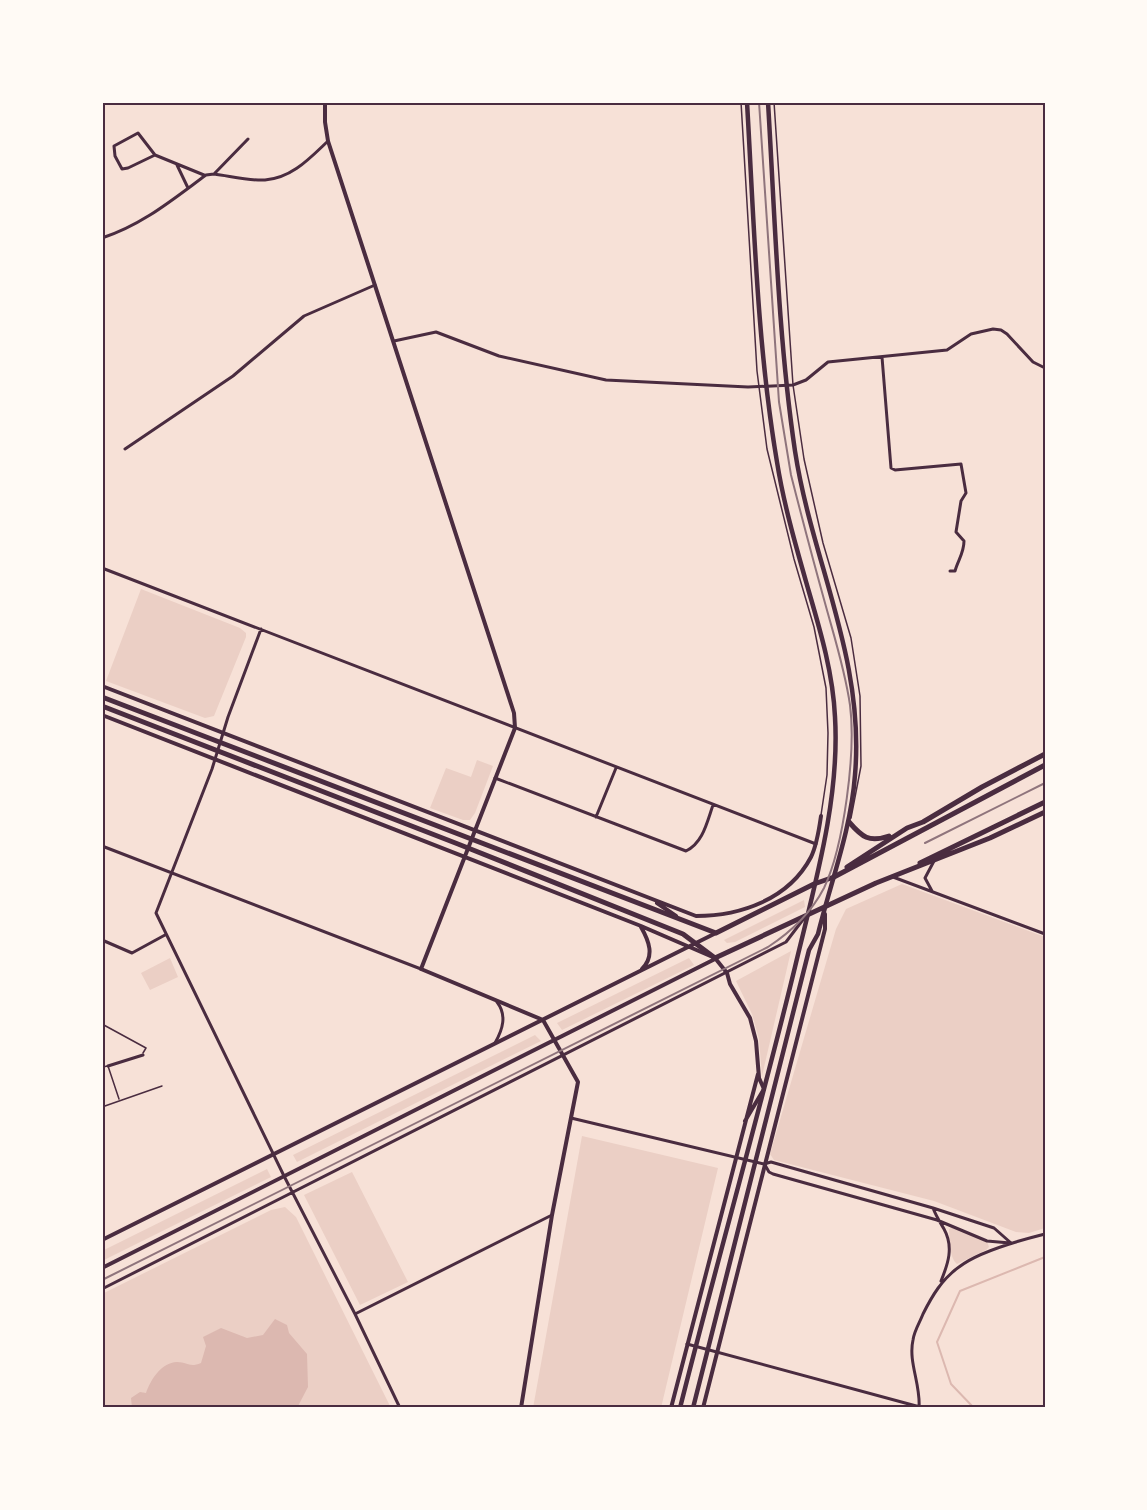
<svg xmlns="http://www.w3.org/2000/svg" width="1147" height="1510" font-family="Cabin,sans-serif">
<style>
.green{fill:#ebcfc5}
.water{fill:#dcb8b0}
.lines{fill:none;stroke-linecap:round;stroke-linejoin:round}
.stream{stroke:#dcb8b0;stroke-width:2}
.service{stroke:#4a2c40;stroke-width:1.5}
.minor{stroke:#4a2c40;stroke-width:3}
.tertiary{stroke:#4a2c40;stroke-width:4}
.secondary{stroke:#4a2c40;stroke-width:4.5}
.primary{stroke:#4a2c40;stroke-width:5}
.rail{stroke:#8f747c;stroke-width:2}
.neatline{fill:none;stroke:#4a2c40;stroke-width:2}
</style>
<rect width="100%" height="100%" fill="#f7e1d7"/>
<path class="green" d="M141,589L240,628L246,633V637L214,716L205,718L106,681Z
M477,760L493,766L475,813L470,820H463L430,808L446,768L471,777Z
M902,884L1045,937V1228L1029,1233L1016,1232L934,1201L774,1160L770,1154L836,929L846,909Z
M804,900L805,907L735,942L727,943L724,940Z
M791,951L762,1076L759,1039L752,1014L736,981Z
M170,958L178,977L150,990L141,973Z
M689,958L694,965L562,1030L557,1023Z
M535,1035L541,1041L297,1162L293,1155Z
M582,1136L718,1168L661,1408H533Z
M267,1169L271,1177L102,1261V1251Z
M352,1172L408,1282L360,1305L304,1195Z
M285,1207L296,1217L391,1408H102V1294L271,1210Z
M953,1227L987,1241L989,1247L986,1250L957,1264C949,1257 950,1240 949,1229Z"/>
<path class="water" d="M275,1319L287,1325L289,1333L307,1354L308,1387L297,1408H132L131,1398L140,1392L146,1393C151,1379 161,1363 177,1362C188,1362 189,1368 201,1363L206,1346L203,1337L221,1328L247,1338L263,1335Z"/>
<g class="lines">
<path class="stream" d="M974,1408L951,1384L937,1342L960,1291L1045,1257"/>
<path class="service" d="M741,102L757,371L767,449L794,559L814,627L826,688L828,733L827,775L821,815
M774,102L793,385L804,459L823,543L851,638L860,696L861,766L851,818
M102,1024L146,1048L143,1053
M102,1067L108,1066L119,1099
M102,1107L162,1086"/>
<path class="minor" d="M155,155L128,168L122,169L115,156L114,146L138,133L155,155L204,175
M177,165L188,188
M214,174L248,139
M102,238C142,225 172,200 206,175L214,174C230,176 249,181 265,180C292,178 310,158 328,141
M394,341L436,332L499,356L606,380L748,387L793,385L806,380L828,362L947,350L971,334L993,329L1001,330L1007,334L1033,362L1045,368
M882,357L891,468L895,470L961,464L966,493L961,501L956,532L964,541C964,553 958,560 955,571H950
M125,449L233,376L304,316L375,285
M102,568L816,844
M261,629L228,717L212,769L156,913L284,1176L355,1314L400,1408
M495,778L686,851C703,843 707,822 713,805
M596,817L616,768
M102,846L421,969
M893,877L1045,934
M932,891L925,878L934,861
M102,940L132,953L165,935
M495,1043C503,1029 507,1015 497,1002
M108,1066L143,1055
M571,1118L764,1164L771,1162L933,1208L994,1228L1011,1243
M765,1165L769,1172L773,1174L937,1220L987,1241L1010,1243
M933,1208C936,1216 940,1222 944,1229C954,1247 948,1264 941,1281
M102,1289L786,942L805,917
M355,1314L552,1215
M687,1344L920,1407
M919,1408C921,1385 908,1362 913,1340C914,1331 920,1322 923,1314C932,1296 942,1279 959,1267C978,1252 1021,1240 1045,1234"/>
<path class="tertiary" d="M325,102V122L328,141L514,713L515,728L421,969L543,1020L578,1082L552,1215L521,1408
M102,686L696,916C741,916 789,899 811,857C817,845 819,830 821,816
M102,715L641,926L715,958L727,973L730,984L750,1018L756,1041L759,1078L764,1089L745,1121
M657,903L676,916
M641,927C649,941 655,956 642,969
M102,1240L716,933
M102,1268L715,959
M671,1408L758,1074
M703,1408L825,929V914"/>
<path class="secondary" d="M680,1408C717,1261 759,1115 795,967C814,887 840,800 835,717C833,674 821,633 809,592C797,550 784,506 777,462C757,344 754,222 747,102
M693,1408L809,950L818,934C831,881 851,830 855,775C865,658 812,562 795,451C778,336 775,218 768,102"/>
<path class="primary" d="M102,697L716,933L814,884L834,877L1045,765
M102,706L458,844L683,934L715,958L876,883L990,838L1045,812
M849,822C862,837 869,843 889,836
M920,863L1045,802
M847,867L907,828L923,822L982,787L1045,754"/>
<path class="rail" d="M925,843L1045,783
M102,1280L768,947C791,932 811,913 824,888C844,846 856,752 850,705C845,670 834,636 825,603C813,560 802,518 791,475L779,402L759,102"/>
</g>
<rect width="1147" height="1510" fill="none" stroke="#fffaf5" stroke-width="207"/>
<rect x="104" y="104" width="940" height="1302" class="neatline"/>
</svg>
